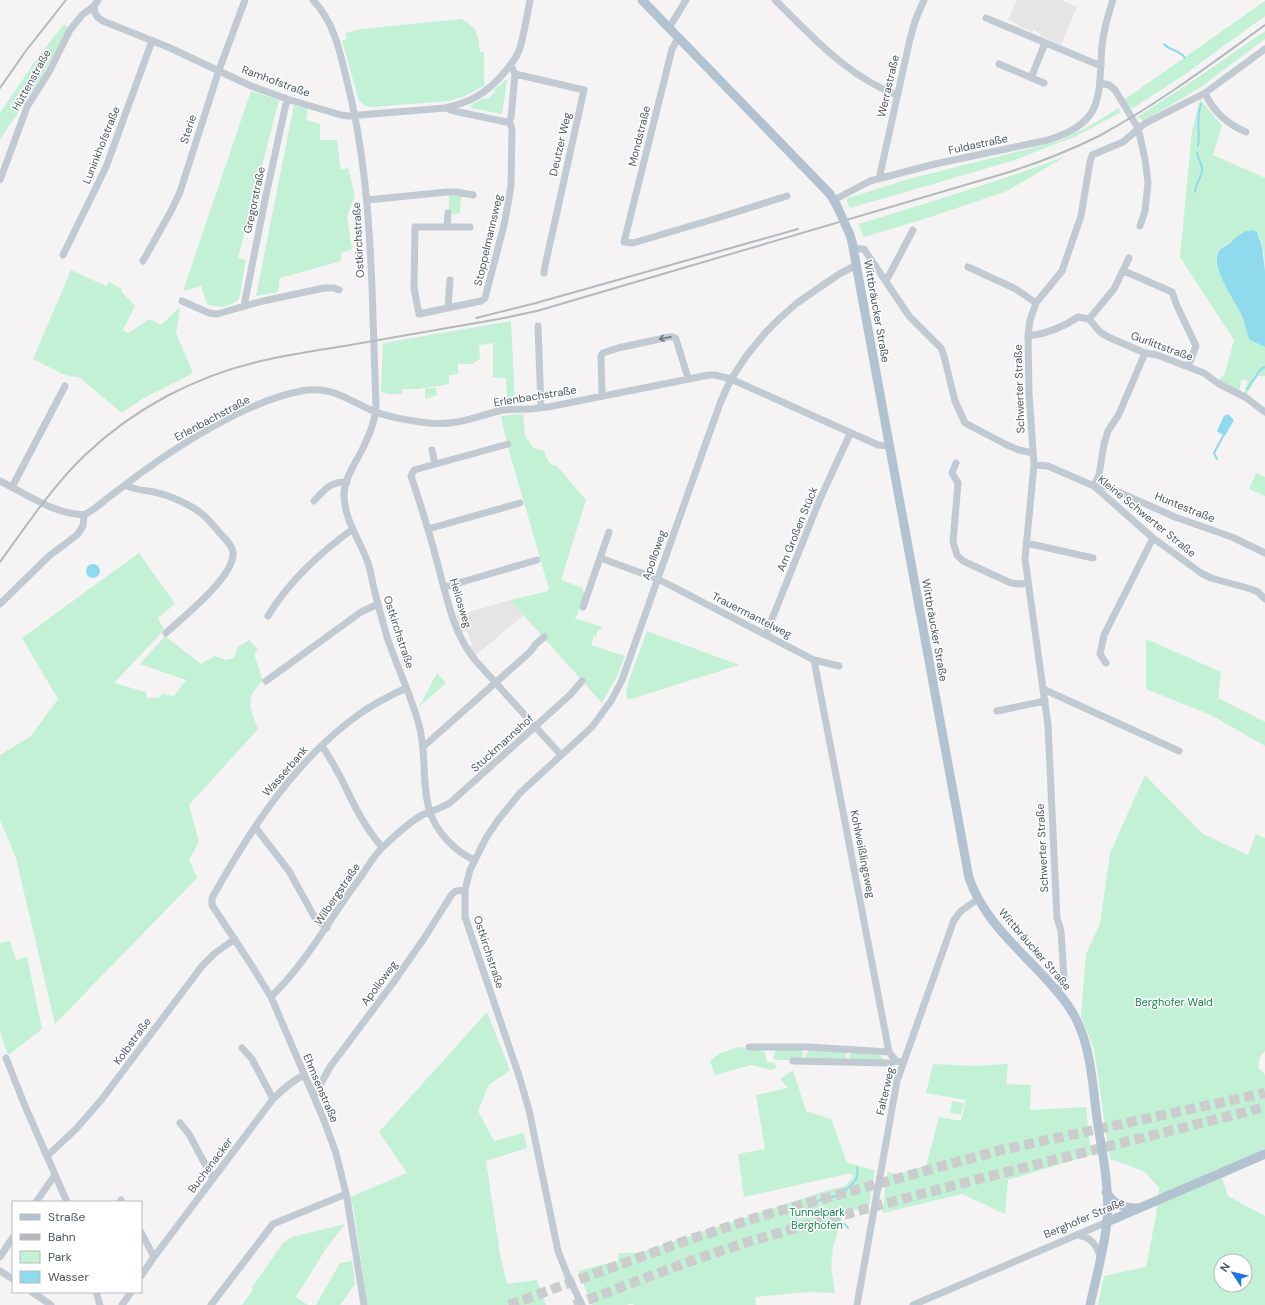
<svg xmlns="http://www.w3.org/2000/svg" width="1265" height="1305" font-family="'DM Sans',sans-serif">
<style>
.education{fill:#e6e4e5}
.green{fill:#c3f1d5;fill-rule:evenodd}
.water{fill:#90daee}
.lines{fill:none;stroke-linecap:round;stroke-linejoin:round}
.stream{stroke:#90daee;stroke-width:2}
.highway-tunnel{stroke:#caccce;stroke-width:10;stroke-dasharray:10 5;stroke-linecap:butt}
.minor{stroke:#c1cad2;stroke-width:7}
.major{stroke:#b3c2d1;stroke-width:9}
.rail{stroke:#b5b8bd;stroke-width:2}
.major-bridge{stroke:#b3c2d1;stroke-width:9}
.oneway{stroke:#6e7983}
.labels{text-anchor:middle;dominant-baseline:central;stroke-width:3;stroke-linejoin:round;paint-order:stroke}
.street-label{font-size:11px;fill:#4a5661;stroke:#fff}
.park-label{font-size:11px;fill:#17864f;stroke:#fff}
</style>
<rect width="100%" height="100%" fill="#f5f3f3"/>
<path class="education" d="M1017,0H1061L1077,7L1061,45L1040,36L1041,32L1039,31L1038,33L1034,29L1032,32L1017,26L1018,24L1008,20Z
M510,600L524,615L476,655L469,647L472,645L467,631L461,632L456,616Z"/>
<path class="green" d="M1265,1V16L1184,75L1130,110L1124,100Z
M461,19C479,29 477,32 480,52H484V79L485,85L463,97L448,101L371,107L365,106L359,101L342,41L347,39L345,33L362,29Z
M64,24L68,28L37,85L0,139V113L36,60Z
M1265,31V39L1201,87L1144,121L1137,117L1194,80Z
M505,80H507L502,114L471,108L472,104L485,98L487,99L496,92L494,90Z
M251,91L279,100L238,258L246,260L239,299C230,307 219,309 207,304L201,286L183,291Z
M1200,99L1222,126L1213,155L1265,178V271C1264,258 1265,237 1253,230C1245,234 1220,245 1217,254C1212,271 1235,301 1242,316C1246,324 1247,332 1250,340L1265,347V376H1258L1246,395L1244,393L1248,381L1242,379L1239,390L1219,380L1225,373L1234,340L1180,257L1192,131Z
M294,105L308,108L306,120L320,124V140H337L341,170L348,168L355,196L347,216L352,249L341,253V261L280,278L278,292L256,296Z
M1119,108L1120,113L1076,136L1012,161L850,208L846,199L905,180L1059,141L1091,125Z
M1066,156L1007,191L921,220L864,237L858,224C928,203 998,182 1066,156Z
M449,195L461,196L460,212L454,215L449,212Z
M71,270L106,286L109,282L122,289V292L135,306L123,330L128,333L150,319L161,325L180,307L176,333L193,373L142,399L122,413L80,378L65,375L33,359Z
M511,321L515,403L507,401L506,378L493,377V343L479,345L480,359L472,364H458V374L449,375V384L418,389H402V394H389L381,392L383,343Z
M425,388H436L437,395L425,399Z
M523,414L525,435L533,448L544,451C547,458 548,465 557,466L586,500L561,580L583,588L582,591L586,592L575,620L576,621L577,619L602,627L601,630L598,629L596,637L594,636L591,645L625,656L617,676L602,703L510,600L545,592L549,589L506,440L501,416Z
M1256,473L1265,477V496L1249,489Z
M139,553L175,604L158,618L164,630L114,683L146,692L147,698H158L163,694L174,696L186,680L140,664L165,636L201,664L215,656L226,660L234,658L237,648L249,640L258,650L254,654L263,681C244,698 250,708 258,729L189,805L199,842L189,860L197,878L55,1024L16,858L0,820V755L31,736L58,699L22,638Z
M647,631L739,665L628,700L626,693L628,683Z
M1146,639L1221,672L1218,698L1265,722V746L1211,715L1146,689Z
M437,673L446,683L419,707Z
M1145,775L1203,834L1248,855L1256,834L1265,838V1051L1260,1056L1258,1067L1265,1075V1159L1222,1178L1228,1196L1265,1216V1305H1098L1104,1276L1146,1267L1156,1216L1159,1188L1145,1172L1128,1165L1110,1159L1094,1049L1081,1016L1086,954L1100,924L1110,853ZM1221,1261H1245V1285H1221Z
M10,941L16,960L27,957L42,1029L10,1054L7,1053L0,1031V943Z
M487,1012L510,1070L489,1085L478,1111L494,1141L524,1133L527,1148L486,1161L500,1254L507,1284L537,1280L546,1305H367L354,1211L350,1197L407,1173L379,1132Z
M740,1047L764,1051L767,1062L775,1063L776,1068L771,1070L751,1065L715,1075L710,1061L720,1053Z
M776,1050H802L803,1058L801,1060H775L773,1058Z
M810,1050L846,1051V1060H809L806,1057L807,1052Z
M851,1052L880,1055L885,1061L851,1060L849,1056Z
M933,1064L976,1066L1008,1064L1006,1084L1031,1085L1030,1110L1086,1107L1091,1155L1008,1180L1005,1214L962,1194L883,1213L885,1189L888,1172L898,1174L926,1166L939,1117L961,1121L966,1100L926,1093Z
M793,1070L806,1111L831,1119L847,1163L875,1170L871,1191L869,1211L845,1209L833,1247L831,1266L835,1293L808,1292L755,1297L756,1305H634L633,1303L626,1305H592L578,1271L596,1266L618,1261V1253H639L825,1191L845,1186L853,1177L852,1174H847L744,1197L738,1154L765,1149L756,1095L788,1088L780,1079Z
M952,1101L964,1103L961,1115L950,1113Z
M345,1224L327,1247L296,1297L308,1305H242L253,1290L252,1287L283,1243L292,1237Z
M352,1261L355,1284L340,1305H316L340,1263Z"/>
<path class="water" d="M1253,230L1257,232L1262,246L1265,271V347L1250,340C1246,332 1245,322 1241,314C1234,300 1211,268 1218,253C1220,248 1226,246 1230,243C1238,236 1242,231 1253,230Z
M1228,414L1234,420L1225,436L1218,432L1217,431L1224,416Z
M86 571a7 7 0 1 1 14 0a7 7 0 1 1-14 0Z"/>
<g class="lines">
<path class="stream" d="M1164,44C1170,51 1180,50 1185,58
M1198,146C1201,130 1195,122 1201,104
M1195,192C1195,185 1201,178 1202,171C1203,165 1198,159 1197,153
M1247,389L1261,369L1265,367
M1217,459L1214,453L1223,436
M813,1204C819,1198 829,1198 836,1196C843,1193 854,1184 857,1177C858,1174 857,1170 857,1167
M815,1211L819,1221L823,1225C832,1224 843,1219 848,1228"/>
<path class="highway-tunnel" d="M509,1305L679,1243L761,1216L1001,1150L1265,1093
M574,1305C638,1281 702,1255 768,1236C932,1189 1099,1149 1265,1107"/>
<path class="minor" d="M313,0C334,23 339,48 346,77C364,147 369,214 372,287C373,327 375,367 376,408C375,421 369,436 363,448C356,462 344,479 344,495C344,518 358,537 366,558C370,566 371,575 373,584C377,602 382,619 387,637C397,667 411,695 419,725C427,753 421,784 430,812C437,833 455,851 474,860
M775,0C812,36 848,77 897,95
M94,6C94,13 96,17 103,21L168,47L251,86L287,99L341,115L348,116L445,108C470,102 486,94 503,74C510,66 516,59 520,48C524,33 527,16 530,0
M986,18L1101,66
M669,28L686,0
M679,37L672,49L624,242L633,243L714,219L787,196
M999,64L1044,83
M515,74L584,90L553,230L545,266L544,273
M1031,78L1045,43
M1100,83L1109,85L1115,90L1138,128L1145,159L1148,183L1145,211L1140,226
M1205,93C1213,111 1227,124 1246,132
M445,108L454,111L506,122L509,121
M879,179L910,39L915,21L924,0
M0,180L27,107L49,72L70,30L82,15L94,6L98,0
M367,200L447,192H456L473,195
M834,200L870,181L935,164L1048,140C1106,122 1098,96 1102,45C1104,29 1108,15 1113,0
M447,227L448,213
M470,227H415L414,288L419,314L481,301L485,298L504,225L508,204L511,185L512,129L509,121L511,118L515,74L511,65
M854,247L859,249H864L909,316L941,348L944,356L955,401L965,423L1007,445L1019,450L1033,453
M63,255L106,167L152,41
M143,261L171,211L180,192L219,70L245,0
M968,267L1016,289L1036,303
M1124,271L1172,292L1177,306L1196,346L1188,367
M886,281L913,230
M182,301L209,313L217,314L263,301L324,288H334L339,290
M244,306L265,200L287,99
M448,308L450,280
M1089,319L1114,289L1129,258
M538,326L541,407
M1028,336C1047,334 1062,328 1078,317L1089,319L1100,332L1108,337L1145,353L1157,355L1204,373L1219,384L1245,397L1265,412
M602,396L601,356L603,353L618,348L669,337H673L676,339L688,378
M508,444L414,470L411,476C420,503 429,530 436,558C446,593 452,632 475,660L561,755
M432,450L435,464
M956,463L952,473L958,483L953,542L957,555L963,561L1011,583L1019,584L1028,583
M1034,465L1048,466L1094,486L1153,538L1201,573L1211,578L1251,589L1258,592L1265,599
M0,481C29,495 51,513 84,515C92,511 98,506 104,501C115,492 127,484 138,475C182,443 248,401 301,391C333,385 348,401 376,412C392,418 411,421 429,423C458,426 476,416 503,410C512,409 521,409 530,409C536,409 542,407 548,407L709,375H715L731,379L878,445L890,446
M1096,482L1175,517L1232,537L1265,553
M125,485C134,490 144,490 154,492C163,494 172,497 180,501C198,509 206,516 218,531C222,536 233,545 233,553C235,576 182,618 166,633
M1094,486L1099,475L1104,444L1108,431L1119,414L1145,353
M12,487L65,386
M314,501C324,490 331,481 347,482
M428,529L520,503
M1026,543L1093,558
M600,558L658,579L814,660L839,666
M445,587L537,560
M0,604L49,556L77,535L83,526L84,515
M583,607L609,532
M268,616C288,582 322,551 353,529
M766,634L820,499L850,434
M814,660L889,1052L896,1061L903,1062
M1106,663L1100,654L1104,635L1153,538
M266,681L361,612L378,604
M1043,689L1179,751
M997,711L1045,701
M322,746C329,756 335,767 341,778C353,803 364,827 382,847
M423,747L530,652L536,644L544,637
M255,827L289,871L315,918L327,928
M1056,991L1062,984L1064,978L1061,931L1057,918L1048,725L1025,559L1034,465L1029,393L1028,336L1030,320L1036,303L1062,271L1081,216L1090,162L1092,155L1123,142L1144,124L1205,93L1265,49
M271,997C307,962 330,918 360,878C367,868 374,855 383,847C393,837 412,820 424,814C433,810 443,808 451,802L570,695L582,681
M749,1047H808L889,1052
M242,1048L252,1059L273,1099
M6,1058L25,1106L67,1202
M793,1061L890,1063L896,1061
M314,1096L330,1067L393,983L425,937L452,894L456,891L465,890
M180,1123L189,1134L213,1179
M47,1156L76,1129L102,1099L202,966L215,953L235,939
M121,1200L122,1202
M36,1202L55,1175
M141,1232L154,1257
M1076,1235C1090,1237 1096,1243 1100,1256
M0,1257L13,1237
M0,1271L13,1279
M141,1276L154,1257L273,1099C283,1089 292,1081 304,1075
M32,1292L51,1305
M96,1292L100,1305
M122,1305L131,1292
M211,1305L273,1224L346,1194
M364,1305L347,1198L336,1153L323,1118L271,997L252,966L212,905V898C250,830 294,761 358,715C373,704 389,696 406,688
M582,1305L567,1274L558,1251L529,1110L520,1079L465,917V890L470,870L486,838L498,820L520,793L592,727L611,701L622,680L703,451L721,401L731,379L747,355L766,332L780,318L797,303L823,285L841,273L857,265
M857,1305L897,1081L954,920L961,911L978,899
M913,1305L1107,1222"/>
<path class="major" d="M642,0L830,194L837,206
M852,242L969,878C987,930 1036,961 1067,1004C1092,1038 1092,1085 1098,1126C1103,1156 1110,1191 1107,1222C1104,1249 1096,1278 1090,1305
M1106,1192C1114,1204 1122,1208 1137,1208
M1107,1222L1265,1154"/>
<path class="rail" d="M0,88L25,52L66,0
M476,318L536,303L798,229
M0,562C26,526 52,487 84,456C133,409 195,376 261,361C290,354 320,350 350,345C400,336 450,328 499,319L537,311L1006,173C1038,163 1069,151 1099,136C1158,104 1211,64 1265,25"/>
<path class="major-bridge" d="M837,206L850,235L852,242"/>
</g>
<defs><path id="oneway-shaft" d="M-6 0H5M1.5-3L5.5 0L1.5 3" fill="none" stroke-width="1.6" stroke-linecap="round" stroke-linejoin="round"/></defs>
<use class="oneway" href="#oneway-shaft" transform="translate(665 338) rotate(169)"/>
<g class="labels">
<g class="street-label">
<text transform="translate(31 80) rotate(-61)">Hüttenstraße</text>
<text transform="translate(276 81) rotate(20)">Ramhofstraße</text>
<text transform="translate(888 86) rotate(-77)">Werrastraße</text>
<text transform="translate(188 129) rotate(-72)">Sterie</text>
<text transform="translate(639 136) rotate(-76)">Mondstraße</text>
<text transform="translate(560 144) rotate(-77)">Deutzer Weg</text>
<text transform="translate(978 144) rotate(-12)">Fuldastraße</text>
<text transform="translate(101 145) rotate(-68)">Luninkhofstraße</text>
<text transform="translate(254 200) rotate(-78)">Gregorstraße</text>
<text transform="translate(358 240) rotate(-93)">Ostkirchstraße</text>
<text transform="translate(488 240) rotate(-77)">Stoppelmannsweg</text>
<text transform="translate(877 311) rotate(80)">Wittbräucker Straße</text>
<text transform="translate(1162 346) rotate(20)">Gurlittstraße</text>
<text transform="translate(1019 389) rotate(-92)">Schwerter Straße</text>
<text transform="translate(535 396) rotate(-9)">Erlenbachstraße</text>
<text transform="translate(212 418) rotate(-28)">Erlenbachstraße</text>
<text transform="translate(1185 507) rotate(22)">Huntestraße</text>
<text transform="translate(1147 516) rotate(39)">Kleine Schwerter Straße</text>
<text transform="translate(797 529) rotate(-68)">Am Großen Stück</text>
<text transform="translate(654 555) rotate(-71)">Apolloweg</text>
<text transform="translate(461 603) rotate(73)">Heliosweg</text>
<text transform="translate(752 615) rotate(27)">Trauermantelweg</text>
<text transform="translate(935 630) rotate(80)">Wittbräucker Straße</text>
<text transform="translate(399 632) rotate(72)">Ostkirchstraße</text>
<text transform="translate(502 743) rotate(-42)">Stuckmannshof</text>
<text transform="translate(285 771) rotate(-49)">Wasserbank</text>
<text transform="translate(1042 848) rotate(-93)">Schwerter Straße</text>
<text transform="translate(863 854) rotate(79)">Kohlweißlingsweg</text>
<text transform="translate(337 894) rotate(-56)">Wilbergstraße</text>
<text transform="translate(1035 949) rotate(49)">Wittbräucker Straße</text>
<text transform="translate(489 952) rotate(72)">Ostkirchstraße</text>
<text transform="translate(379 983) rotate(-53)">Apolloweg</text>
<text transform="translate(132 1041) rotate(-54)">Kolbstraße</text>
<text transform="translate(321 1088) rotate(67)">Ehmsenstraße</text>
<text transform="translate(885 1091) rotate(-77)">Falterweg</text>
<text transform="translate(210 1165) rotate(-53)">Buchenacker</text>
<text transform="translate(1084 1218) rotate(-23)">Berghofer Straße</text>
</g>
<g class="park-label">
<text x="1174" y="1002">Berghofer Wald</text>
<text x="817" y="1212">Tunnelpark<tspan x="817" dy="13">Berghofen</tspan></text>
</g>
</g>
<rect x="12" y="1201" width="130" height="92" fill="#ffffff" stroke="#b7bbc0"/>
<rect x="20" y="1214" width="20" height="6" fill="#b3c2d1" stroke="#b7bbc0"/>
<text x="48" y="1221" font-size="12" fill="#4a5661">Straße</text>
<rect x="20" y="1234" width="20" height="6" fill="#b5b8bd" stroke="#b7bbc0"/>
<text x="48" y="1241" font-size="12" fill="#4a5661">Bahn</text>
<rect x="20" y="1251" width="20" height="12" fill="#c3f1d5" stroke="#b7bbc0"/>
<text x="48" y="1261" font-size="12" fill="#4a5661">Park</text>
<rect x="20" y="1271" width="20" height="12" fill="#90daee" stroke="#b7bbc0"/>
<text x="48" y="1281" font-size="12" fill="#4a5661">Wasser</text>
<g transform="translate(1233 1273) rotate(305)"><circle r="19" fill="#ffffff" stroke="#b7bbc0"/>
<path d="M0-3L7 15L0 10L-7 15Z" fill="#1a73e8"/>
<text y="-6" font-size="11" font-weight="bold" text-anchor="middle" fill="#4a5661">N</text>
</g>
</svg>
